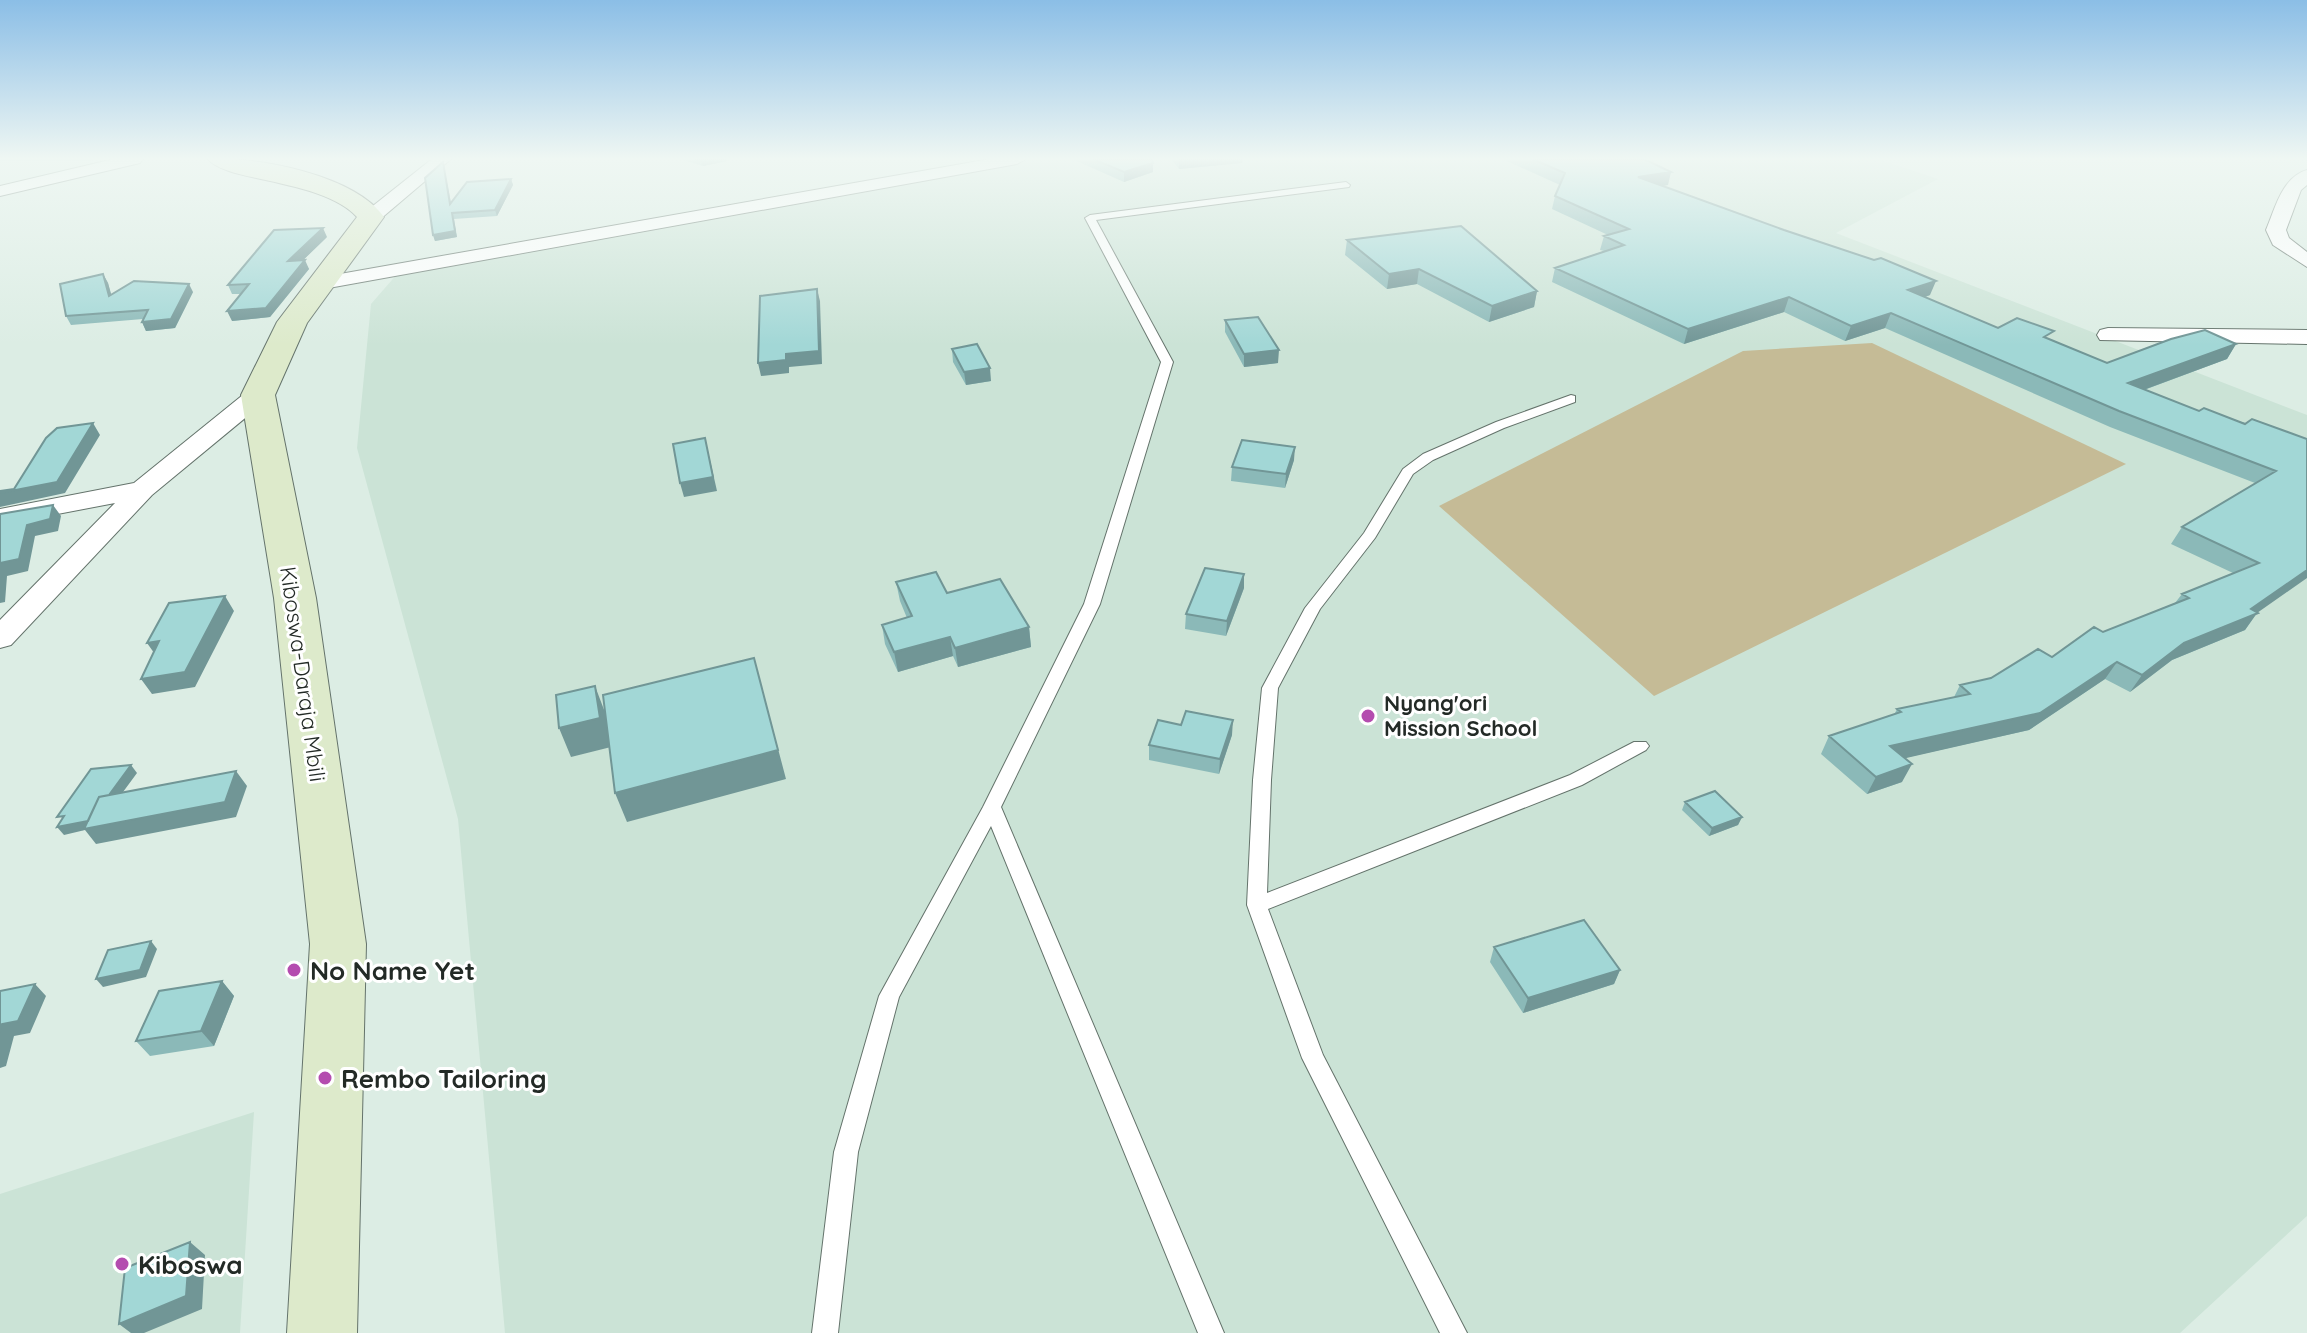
<svg xmlns="http://www.w3.org/2000/svg" width="2307" height="1333" font-family="Quicksand,sans-serif">
<style>
.built{fill:#cbe3d6}
.green{fill:#c5bb96}
.lines{fill:none;stroke-linecap:round;stroke-linejoin:round}
.service-casing{stroke:#64736b;stroke-width:2}
.minor-casing{stroke:#64736b;stroke-width:2}
.secondary-casing{stroke:#64736b;stroke-width:2}
.service{fill:#fff;fill-rule:evenodd}
.minor{fill:#fff;fill-rule:evenodd}
.secondary{fill:#ddeacb;fill-rule:evenodd}
.wall{fill:#8bb9b8}
.shaded-wall{fill:#719696}
.building{fill:#a2d7d6;stroke:#719696;stroke-width:2}
.poi-dot{fill:#b44caf;stroke:#fff;stroke-width:3}
.labels{text-anchor:middle;dominant-baseline:central;stroke-width:6;stroke-linejoin:round;paint-order:stroke}
.street-label{font-size:22px;fill:#232a26;stroke:#fff}
.poi-label{font-size:22px;font-weight:bold;fill:#232a26;stroke:#fff;text-anchor:start}
.near-poi-label{font-size:26px;font-weight:bold;fill:#232a26;stroke:#fff;text-anchor:start}
</style>
<rect width="100%" height="100%" fill="#dcede4"/>
<path class="built" d="M1036,159H1878L1938,179L1836,233L2307,415V1216L2180,1333H505L458,819L357,448L371,304L398,273Z
M254,1112L240,1333H0V1194Z"/>
<path class="green" d="M1872,343L2126,464L1654,696L1439,506L1743,351Z"/>
<g class="lines">
<g class="service-casing">
<path id="service" d="M1346,182L1350,185L1349,187L1096,220L1173,362L1100,604L1001,807L1224,1333H1198L991,826L899,997L858,1152L838,1333H812L834,1152L879,996L983,807L1084,604L1161,362L1085,218L1090,215Z
M1571,395L1575,396V402L1504,428L1433,460L1413,474L1375,538L1320,609L1278,688L1271,780L1267,893L1570,775L1634,742H1646L1649,746L1646,750L1582,785L1268,909L1323,1055L1467,1333H1440L1302,1058L1247,905L1253,780L1262,688L1305,608L1364,533L1403,469L1423,454L1496,422Z"/>
</g>
<g class="minor-casing">
<path id="minor" d="M114,159H143L140,163L0,196V186Z
M432,159H451L378,221H364L362,217L364,213Z
M990,159H1026L1017,164L323,289L313,283L323,277Z
M2307,170V185L2301,190L2286,230L2289,238L2307,252V267L2273,245L2266,230C2275,209 2282,177 2307,170Z
M2108,328L2307,330V344L2100,340L2097,335L2100,330Z
M258,388L267,390L270,395L267,400L152,495L11,645L0,648V620L115,503L0,525V509L134,483L249,390Z"/>
</g>
<g class="secondary-casing">
<path id="secondary" d="M208,159C256,156 355,175 384,217L307,323L275,395L316,598L366,944L357,1333H287L310,944L274,598L241,395L277,322L357,217C322,179 225,182 208,159Z"/>
</g>
<use href="#service" class="service"/>
<use href="#minor" class="minor"/>
<use href="#secondary" class="secondary"/>
</g>
<path class="wall" d="M0,159H95L91,161H0Z
M680,159H726L727,161L703,166Z
M1072,159H1152L1153,172L1124,182Z
M1171,159H1243L1242,163L1179,169Z
M1502,159H1644L1668,185L1662,186L1930,295L1925,297L1998,328L2050,339L2107,363L2236,344L2227,359L2144,390L2199,411L2307,439L2257,613L2245,630L2172,660L2130,692L2105,679L2029,730L1904,758L1902,782L1867,794L1821,754L1829,736L1894,715L1897,709L1954,697L1960,685L1991,678L2052,657L2103,632L2175,603L2182,594L2233,573L2171,544L2182,527L2255,483L2110,427L1885,328L1845,341L1784,312L1684,344L1552,282L1555,268L1604,251L1600,250L1604,236L1608,235L1552,209L1555,196L1560,185Z
M443,162L451,203L511,179L513,185L497,216L454,219L457,237L435,241L433,235Z
M327,237L303,260L309,269L270,317L232,321L241,294H232L228,285Z
M1347,240L1537,291L1534,307L1489,322L1417,284L1387,289L1345,255Z
M103,274L108,283L111,295L193,292L175,328L146,331L142,322L143,319L71,325L66,316Z
M1225,320L1278,363L1244,367L1225,332Z
M952,349L991,381L966,385L953,362Z
M1294,460L1285,488L1231,481L1232,467Z
M896,582L947,593L1029,627L1031,647L958,667L953,656L898,672L885,644L882,625L907,618L900,601Z
M1244,588L1226,636L1185,629L1186,614Z
M1232,735L1219,774L1149,760V745Z
M1685,802L1742,817L1738,825L1709,836L1682,810Z
M1494,947L1620,970L1614,984L1523,1013L1490,962Z
M222,981L234,996L214,1046L150,1056L136,1041Z"/>
<path class="shaded-wall" d="M712,159H726L727,161L703,166L701,161Z
M1179,159H1243L1242,163L1179,169Z
M1153,163V172L1124,182V172Z
M1671,172L1668,185L1635,190L1638,177Z
M511,179L513,185L497,216L495,210Z
M452,213L457,237L435,241L433,235Z
M323,228L327,237L293,270L288,261Z
M305,260L309,269L270,317L232,321L227,311Z
M1419,269L1417,284L1387,289L1389,274Z
M103,274L108,283L114,304L109,296Z
M1936,281L1930,295L1902,305L1908,290Z
M189,284L193,292L175,328L146,331L142,322Z
M817,289L820,301L822,364L789,367V373L761,376L758,363L786,354Z
M1537,291L1534,307L1489,322L1492,306Z
M1789,297L1784,312L1684,344L1688,329Z
M1891,313L1885,328L1845,341L1851,326Z
M2236,344L2227,359L2119,399L2128,383Z
M1279,350L1278,363L1244,367V354Z
M990,368L991,381L966,385L964,372Z
M93,423L100,435L65,493L0,507V493L57,482Z
M705,438L717,491L684,497L680,483Z
M1295,447L1294,460L1285,488L1286,474Z
M53,505L61,516L58,531L35,536L28,571L7,576L5,602L0,603V563L27,525Z
M2307,570V578L2257,613L2245,630L2172,660L2130,692L2142,675L2184,643L2251,609Z
M1244,574V588L1226,636L1227,621Z
M225,596L234,611L195,687L152,694L141,679Z
M1029,627L1031,647L958,667L955,648Z
M950,637L953,656L898,672L894,652Z
M159,641L157,657L147,643Z
M754,658L786,779L627,822L615,793Z
M2117,662L2105,679L2029,730L1880,764L1890,746Z
M595,686L606,715L611,747L571,757L559,728Z
M1233,720L1232,735L1219,774L1220,759Z
M1912,764L1902,782L1867,794L1876,777Z
M131,765L137,773L98,826L236,771L247,786L236,817L96,844L85,830L64,835L57,827Z
M1742,817L1738,825L1709,836L1712,828Z
M151,941L157,949L146,977L103,987L96,979Z
M1620,970L1614,984L1523,1013L1528,998Z
M222,981L234,996L214,1046L201,1031Z
M35,984L46,996L30,1033L14,1036L6,1066L0,1068V1032L2,1024Z
M190,1242L205,1255L202,1309L144,1333H131L119,1324Z"/>
<path class="building" d="M694,159H712L701,161Z
M1093,159H1152L1153,163L1124,172Z
M1532,159H1644L1671,172L1638,177L1784,230L1874,260L1881,258L1936,281L1908,290L1998,328L2017,318L2054,331L2044,337L2107,363L2171,339L2205,330L2236,344L2128,383L2199,411L2204,408L2245,424L2252,419L2307,439V570L2251,609L2258,613L2184,643L2142,675L2117,662L2040,713L1890,746L1912,764L1876,777L1829,736L1901,712L1897,709L1970,694L1960,685L1991,678L2038,649L2052,657L2094,627L2103,632L2189,598L2182,594L2259,563L2182,527L2276,471L2119,411L1891,313L1851,326L1789,297L1688,329L1555,268L1624,245L1604,236L1629,229L1555,196L1565,173Z
M443,162L450,204L467,182L511,179L495,210L452,213L455,231L433,235L425,178Z
M1461,226L1537,291L1492,306L1419,269L1389,274L1347,240Z
M323,228L288,261L305,260L266,308L227,311L249,284L228,285L274,230Z
M103,274L109,296L134,281L189,284L171,319L142,322L148,310L66,316L60,284Z
M817,289L819,351L786,354V360L758,363L760,296Z
M1258,317L1279,350L1244,354L1225,320Z
M977,344L990,368L964,372L952,349Z
M93,423L57,482L0,493V491L14,489L46,438L57,428Z
M705,438L713,477L680,483L673,444Z
M1242,440L1295,447L1286,474L1232,467Z
M53,505L50,519L27,525L19,559L0,563V514Z
M1205,568L1244,574L1227,621L1186,614Z
M936,572L947,593L1000,579L1029,627L955,648L950,637L894,652L882,625L912,616L896,582Z
M225,596L185,672L141,679L159,641L147,643L169,603Z
M754,658L778,750L615,793L603,695Z
M595,686L600,718L559,728L556,695Z
M1186,711L1233,720L1220,759L1149,745L1158,720L1181,725Z
M131,765L109,795L99,797L88,821L57,827L64,816L57,817L91,769Z
M236,771L225,802L84,829L99,797Z
M1715,791L1742,817L1712,828L1685,802Z
M1584,920L1620,970L1528,998L1494,947Z
M151,941L140,970L96,979L108,950Z
M222,981L201,1031L136,1041L159,991Z
M35,984L18,1021L2,1024L0,1032V991Z
M190,1242L186,1296L119,1324L125,1268Z"/>
<linearGradient id="sky" x2="0" y2="1"><stop stop-color="#8bbee6"/><stop offset="0.46" stop-color="#eff7f3"/><stop offset="1" stop-color="#eff7f3" stop-opacity="0"/></linearGradient>
<rect width="2307" height="345" fill="url(#sky)"/>
<g class="poi-dot">
<circle cx="1368" cy="716" r="8"/>
<circle cx="294" cy="970" r="8"/>
<circle cx="325" cy="1078" r="8"/>
<circle cx="122" cy="1264" r="8"/>
</g>
<g class="labels">
<g class="street-label">
<text transform="translate(303 674) rotate(82)">Kiboswa-Daraja Mbili</text>
</g>
<g class="poi-label">
<text x="1384" y="703">Nyang'ori<tspan x="1384" dy="25">Mission School</tspan></text>
</g>
<g class="near-poi-label">
<text x="310" y="970">No Name Yet</text>
<text x="341" y="1078">Rembo Tailoring</text>
<text x="138" y="1264">Kiboswa</text>
</g>
</g>
</svg>
